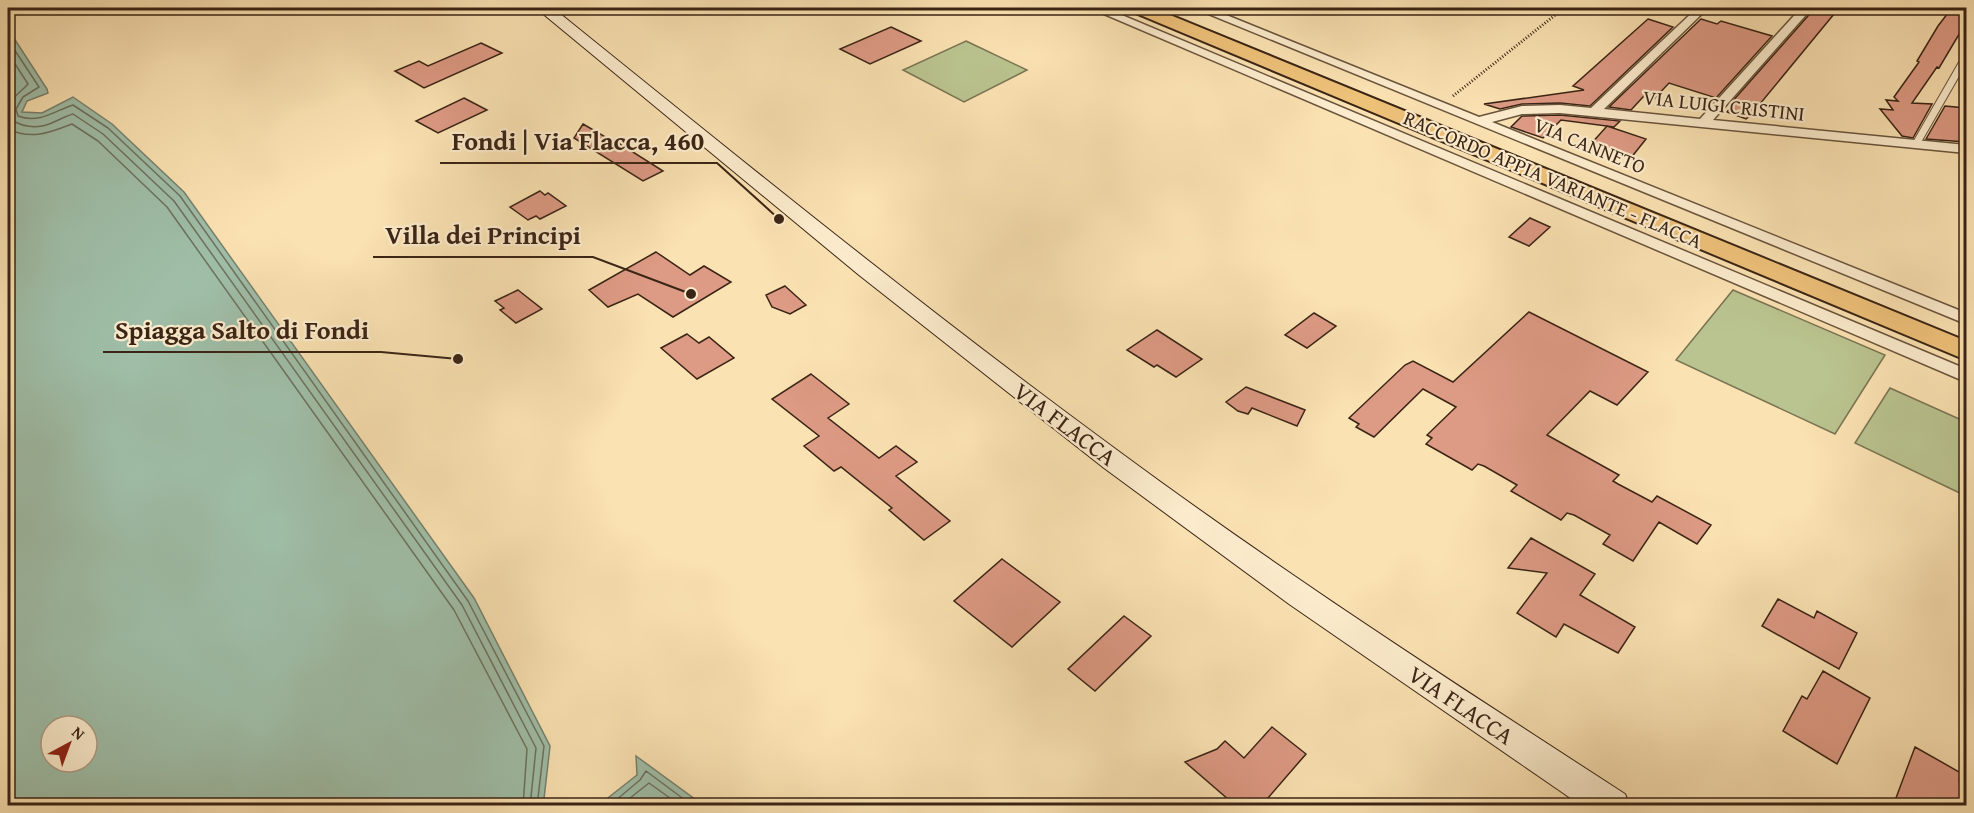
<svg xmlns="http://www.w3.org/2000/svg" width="1974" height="813" font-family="'Gentium Book Plus',serif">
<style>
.green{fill:#bac490;stroke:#7a7452;stroke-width:1.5}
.water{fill:#9fbea8;stroke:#77806d;stroke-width:1.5;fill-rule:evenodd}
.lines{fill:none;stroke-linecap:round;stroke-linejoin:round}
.shore{stroke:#6c715e;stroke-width:1.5}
.building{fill:#dd9a84;stroke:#3a2415;stroke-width:1.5}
.lane-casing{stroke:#6a543c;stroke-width:9}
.street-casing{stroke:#6a543c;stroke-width:3}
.secondary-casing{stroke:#3a2415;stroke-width:2}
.primary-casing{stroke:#3a2415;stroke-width:4}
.path{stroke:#3a2415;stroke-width:3;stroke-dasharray:1 2;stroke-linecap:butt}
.lane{stroke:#fceccd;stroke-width:7}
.street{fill:#fceccd;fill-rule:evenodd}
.secondary{fill:#fceccd;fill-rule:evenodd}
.primary{fill:#eec179;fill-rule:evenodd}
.labels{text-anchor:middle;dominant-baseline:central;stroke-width:4.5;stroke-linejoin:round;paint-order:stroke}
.far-street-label{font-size:20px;fill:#3a2415;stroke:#fceccd}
.street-label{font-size:24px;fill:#3a2415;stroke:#fceccd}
.leader{fill:none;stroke:#3a2415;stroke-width:2}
.callout-dot{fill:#3a2415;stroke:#fceccd;stroke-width:2}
.callout-label{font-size:26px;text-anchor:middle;font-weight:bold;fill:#3a2415;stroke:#fceccd;stroke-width:4.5;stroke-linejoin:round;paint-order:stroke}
</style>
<rect width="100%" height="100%" fill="#fbe2b2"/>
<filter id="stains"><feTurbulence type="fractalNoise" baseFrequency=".00333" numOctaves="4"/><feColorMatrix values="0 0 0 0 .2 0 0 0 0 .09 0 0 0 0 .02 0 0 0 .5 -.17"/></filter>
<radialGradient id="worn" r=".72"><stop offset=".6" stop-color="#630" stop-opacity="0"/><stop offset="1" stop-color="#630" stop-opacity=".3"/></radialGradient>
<path class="green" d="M966,41L1027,70L964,102L903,70Z
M1733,290L1885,355L1835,434L1676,360Z
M1890,388L1966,422V496L1855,443Z"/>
<path class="water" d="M8,29L47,89L48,93L27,101L22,112L42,113L73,97L112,124L184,192L474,598L550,746L544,799L575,805H8ZM51,726H87V762H51Z
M636,756L703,805H599L637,775Z"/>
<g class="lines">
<path class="shore" d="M8,40L39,87L23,97L16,109L18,116C39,124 54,111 73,105L108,128L180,196L468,601L544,746L538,798L540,803L546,806
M8,53L28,84C23,90 16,94 12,101C0,122 26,129 42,126C53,124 62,117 73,114L103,134L174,201L462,605L536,748L531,797L533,806
M8,129C31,140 49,133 72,124L98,141L167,207L454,610L527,749L523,806
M609,806L640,780L646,771L693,806
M620,806L649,783L681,806"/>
</g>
<path class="building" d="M1815,8H1839L1750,116L1746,119L1727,112L1734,104L1731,103Z
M1951,9L1966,11V33L1961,31L1939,68L1937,67L1912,103L1932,104L1913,138L1902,136L1880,109L1893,110L1886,100L1898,101L1894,97L1919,62L1917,61L1938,26Z
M1648,19L1673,27L1590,106L1560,103L1522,104L1500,109L1484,104L1584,90L1573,86Z
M1701,19L1717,24L1721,21L1772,36L1716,98L1669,83L1653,100L1644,96L1631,110L1609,107Z
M891,27L921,41L870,64L840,49Z
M481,43L502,53L424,88L395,71L419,61L428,66Z
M464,98L487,110L438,133L416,121Z
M1945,106L1966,108V142L1926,139Z
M1560,115L1620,121L1614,127L1561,120L1543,138L1511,127L1522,116Z
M583,124L612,141L614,140L663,171L643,181L574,138Z
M1607,126L1646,139L1630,159L1590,145Z
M540,191L545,195L548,193L566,206L540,219L536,216L528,220L510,207Z
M1530,218L1550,227L1529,246L1509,237Z
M656,252L690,275L704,266L731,282L673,317L638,294L608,307L589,290Z
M785,286L806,305L790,314L772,307L766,295Z
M518,290L542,309L516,323L500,310L504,308L495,301Z
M1529,312L1648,372L1617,405L1590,391L1547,435L1619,475L1613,481L1618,484L1652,502L1657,496L1711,525L1697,544L1659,522L1633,561L1603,544L1610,535L1574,515L1567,513L1561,520L1511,491L1517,485L1484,466L1478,464L1472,470L1426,444L1432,438L1427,435L1456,407L1423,389L1374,437L1356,427L1359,424L1349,418L1405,365L1413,361L1453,382Z
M1314,313L1336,326L1307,348L1285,335Z
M1157,330L1202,359L1176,377L1157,365L1154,367L1127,350Z
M687,334L699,343L709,337L734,358L697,379L661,348Z
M811,374L849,404L828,418L879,458L896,446L917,462L896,476L950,521L924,540L889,510L892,508L841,467L834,471L804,446L819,436L772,399Z
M1246,387L1305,410L1297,426L1252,408L1248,414L1238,411L1226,402Z
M1531,538L1595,574L1580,595L1635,627L1618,653L1564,624L1556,637L1517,613L1547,573L1508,568Z
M1002,559L1060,602L1012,647L954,601Z
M1778,599L1814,618L1817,611L1857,633L1839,669L1762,626Z
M1124,616L1151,636L1095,691L1068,669Z
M1823,671L1870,698L1837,764L1783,731L1802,696L1807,699Z
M1272,727L1306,754L1261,806H1236L1185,762L1217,749L1225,741L1244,758Z
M1915,747L1961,773L1959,780L1966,785V806H1893Z"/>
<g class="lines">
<g class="lane-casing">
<path id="lane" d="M1916,144L1966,57"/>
</g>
<g class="street-casing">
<path id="street" d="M1090,8H1105L1966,369V382Z
M1194,8H1209L1479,117L1522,106L1560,105L1591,108L1697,8H1708L1604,109L1700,119L1801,8H1812L1713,120L1966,145V153L1560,113L1522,114L1492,122L1966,313V324Z"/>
</g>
<g class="secondary-casing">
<path id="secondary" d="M536,8H553C740,159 927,311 1121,453C1285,574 1455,684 1625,794L1630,806H1582L1289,604L1104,468L859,275Z"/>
</g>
<g class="primary-casing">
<path id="primary" d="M1130,8H1153L1966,341V360L1133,12Z"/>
</g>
<path class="path" d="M1453,96L1564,8"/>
<use href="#lane" class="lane"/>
<use href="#street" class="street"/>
<use href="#secondary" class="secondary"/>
<use href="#primary" class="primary"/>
</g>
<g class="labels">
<g class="far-street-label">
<text transform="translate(1724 105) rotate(6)">VIA LUIGI CRISTINI</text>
<text transform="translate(1590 145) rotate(22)">VIA CANNETO</text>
<text transform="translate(1553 179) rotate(23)">RACCORDO APPIA VARIANTE - FLACCA</text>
</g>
<g class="street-label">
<text transform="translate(1065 424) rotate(37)">VIA FLACCA</text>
<text transform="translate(1461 705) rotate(34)">VIA FLACCA</text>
</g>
</g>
<path class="leader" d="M779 219L717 163H440M691 294L593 257H373M458 359L381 352H103"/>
<g class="callout-dot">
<circle cx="779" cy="219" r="6"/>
<circle cx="691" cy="294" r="6"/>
<circle cx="458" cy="359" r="6"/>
</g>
<g class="callout-label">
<text x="578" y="150">Fondi | Via Flacca, 460</text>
<text x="483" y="244">Villa dei Principi</text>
<text x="242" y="339">Spiagga Salto di Fondi</text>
</g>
<rect width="1974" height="813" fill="none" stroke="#fbe2b2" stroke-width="30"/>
<rect x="9" y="9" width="1956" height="795" fill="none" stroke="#3a2415" stroke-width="3"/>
<rect x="15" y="15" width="1944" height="783" fill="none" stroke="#3a2415" stroke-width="1.5"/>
<g transform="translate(69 744) rotate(41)"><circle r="28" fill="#fceccd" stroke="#ae9c83" stroke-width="1.5"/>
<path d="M0-4.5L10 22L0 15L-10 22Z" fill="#8f2418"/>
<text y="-9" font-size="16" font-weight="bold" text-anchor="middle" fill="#3a2415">N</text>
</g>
<rect width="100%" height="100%" filter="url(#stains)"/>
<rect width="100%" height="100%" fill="url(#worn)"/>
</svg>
